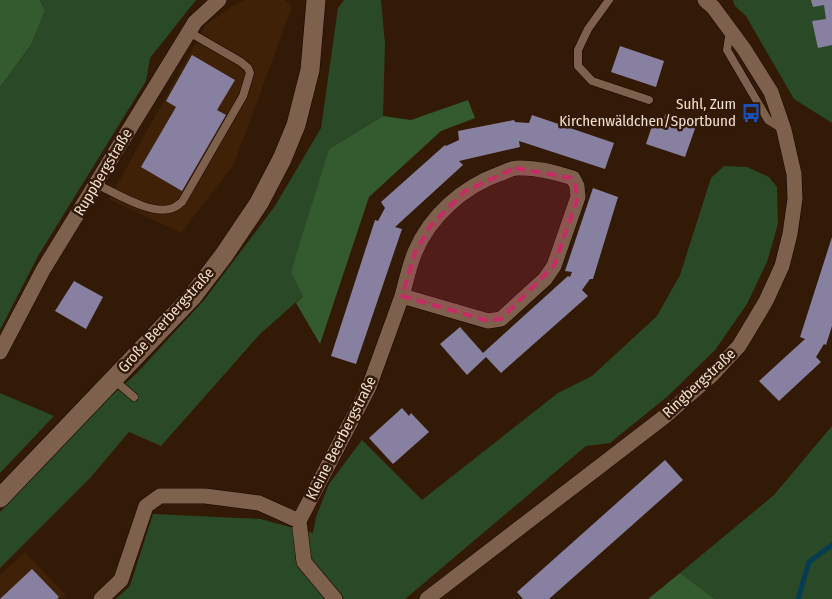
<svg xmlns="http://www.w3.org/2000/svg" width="832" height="599" font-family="'Fira Sans Condensed',sans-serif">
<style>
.built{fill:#3f2108}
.green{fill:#2a4a27}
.forest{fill:#345a30}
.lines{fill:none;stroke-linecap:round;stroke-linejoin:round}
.stream{stroke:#063d52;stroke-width:5}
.building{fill:#8880a1}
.service-casing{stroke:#180400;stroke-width:9}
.minor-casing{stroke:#180400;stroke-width:16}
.tertiary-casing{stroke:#180400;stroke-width:20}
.service{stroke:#7e614c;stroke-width:8}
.minor{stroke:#7e614c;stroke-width:15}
.tertiary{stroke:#7e614c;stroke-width:19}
.marked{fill:#c72c67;fill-opacity:0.2;stroke:#c72c67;stroke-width:4;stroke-dasharray:10 6;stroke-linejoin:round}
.labels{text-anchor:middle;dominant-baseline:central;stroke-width:5;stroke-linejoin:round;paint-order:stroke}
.poi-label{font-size:15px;fill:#f0dfd3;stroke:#321a06;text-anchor:end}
.street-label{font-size:15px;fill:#f0dfd3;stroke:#321a06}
</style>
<rect width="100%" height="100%" fill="#321a06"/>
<path class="built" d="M246,0H285L292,7L234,164L181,233L109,199L206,25L231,7Z
M25,552L66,595L61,599H0V575Z"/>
<path class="green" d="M40,0H196L150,58L146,81L38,256L0,330V87L31,45L45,11Z
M344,0H381L385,44L383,116L329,149L303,296L260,334L161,446L129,432L90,478L0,568V512L110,397L136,374L205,299L275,206L321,128L338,8Z
M733,0H832V123L794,99L746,16L735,6Z
M724,166L747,167L769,177L777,187L778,224L767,262L747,304L715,350L668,396L610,443L586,446L405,599H116L130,586L153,514L260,519L313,533L316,517L329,484L362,440L422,500L558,393L592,376L657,316L680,275L711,178Z
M0,393L54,416L0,473Z
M832,426V599H715L680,573L774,495Z"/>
<path class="forest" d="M0,0H40L45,11L31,45L0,87Z
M468,100L475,118L441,131L369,197L320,344L296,303L303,296L291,272L329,149L383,116L411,120Z
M680,573L715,599H648Z"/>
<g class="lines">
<path class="stream" d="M798,599L809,562L832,545"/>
</g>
<path class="building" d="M811,0H832V45L818,48L812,21L826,19L824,5L813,7Z
M620,46L664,61L656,87L611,72Z
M192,55L235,80L217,110L226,115L182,191L141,167L176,107L166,101Z
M666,113L697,123L685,157L646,144L654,120L662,123Z
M532,115L614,143L605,169L519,141L520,147L459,161L463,165L395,227L402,229L356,364L331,356L375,220L378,221L385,208L381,202L445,145L446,146L459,140L458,131L514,120L515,122L529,123Z
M593,188L618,197L593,279H590L582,290L588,296L501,373L486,357L467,375L440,344L460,327L483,353L568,276L570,277L572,272L565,271Z
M832,237V326L826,345L824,344L816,357L821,362L779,401L759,381L805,339L800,337Z
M74,281L103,297L86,329L55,311Z
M402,408L409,416L411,413L429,432L393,464L369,438Z
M665,460L683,480L549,599H523L517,592Z
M32,569L59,597L57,599H0Z"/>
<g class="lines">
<g class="service-casing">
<path id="service" d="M609,0L588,29L578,50V66L592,81L649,100
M730,31L727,50L768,120L781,128
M96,184C116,193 151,216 173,208C176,207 179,204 182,202L243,96L250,73L248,68L241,62L189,32
M113,379L134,397"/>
</g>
<g class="minor-casing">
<path id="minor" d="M0,352L43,270L195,22L219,0
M299,521L369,387L402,296L488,321L501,319L545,279L554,266L578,197L577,186L573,178C555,172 537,167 517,168C511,168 505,172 499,174C463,187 430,216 415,252C409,266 406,282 402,296
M101,599L121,580L146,506L160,496H205L259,503L299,521L304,562L335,599
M427,599L664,417L713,374L739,346L766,301L782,266L790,234L795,199L794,174L784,130L771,92L744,49L713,7L705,0"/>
</g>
<g class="tertiary-casing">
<path id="tertiary" d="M0,498L192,297L224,255L259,203L282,159L296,125L310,70L316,0"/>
</g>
<use href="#service" class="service"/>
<use href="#minor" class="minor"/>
<use href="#tertiary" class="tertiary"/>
</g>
<path class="marked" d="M515,168L573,178L578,197L554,266L501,319L488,321L402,296L415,252L430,226L465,191Z"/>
<defs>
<g id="bus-bare" transform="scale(1.5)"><path d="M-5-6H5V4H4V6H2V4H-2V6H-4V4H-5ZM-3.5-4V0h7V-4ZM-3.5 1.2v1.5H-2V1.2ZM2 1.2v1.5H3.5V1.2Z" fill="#1a4fb4" stroke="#321a06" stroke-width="2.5" paint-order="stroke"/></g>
</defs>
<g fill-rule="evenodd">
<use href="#bus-bare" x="751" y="113"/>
</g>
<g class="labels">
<g class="poi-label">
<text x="736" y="104">Suhl, Zum<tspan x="736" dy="17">Kirchenwäldchen/Sportbund</tspan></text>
</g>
<g class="street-label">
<text transform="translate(103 172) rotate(-59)">Ruppbergstraße</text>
<text transform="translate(166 320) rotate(-48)">Große Beerbergstraße</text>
<text transform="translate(699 383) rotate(-43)">Ringbergstraße</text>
<text transform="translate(341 438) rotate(-63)">Kleine Beerbergstraße</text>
</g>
</g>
</svg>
